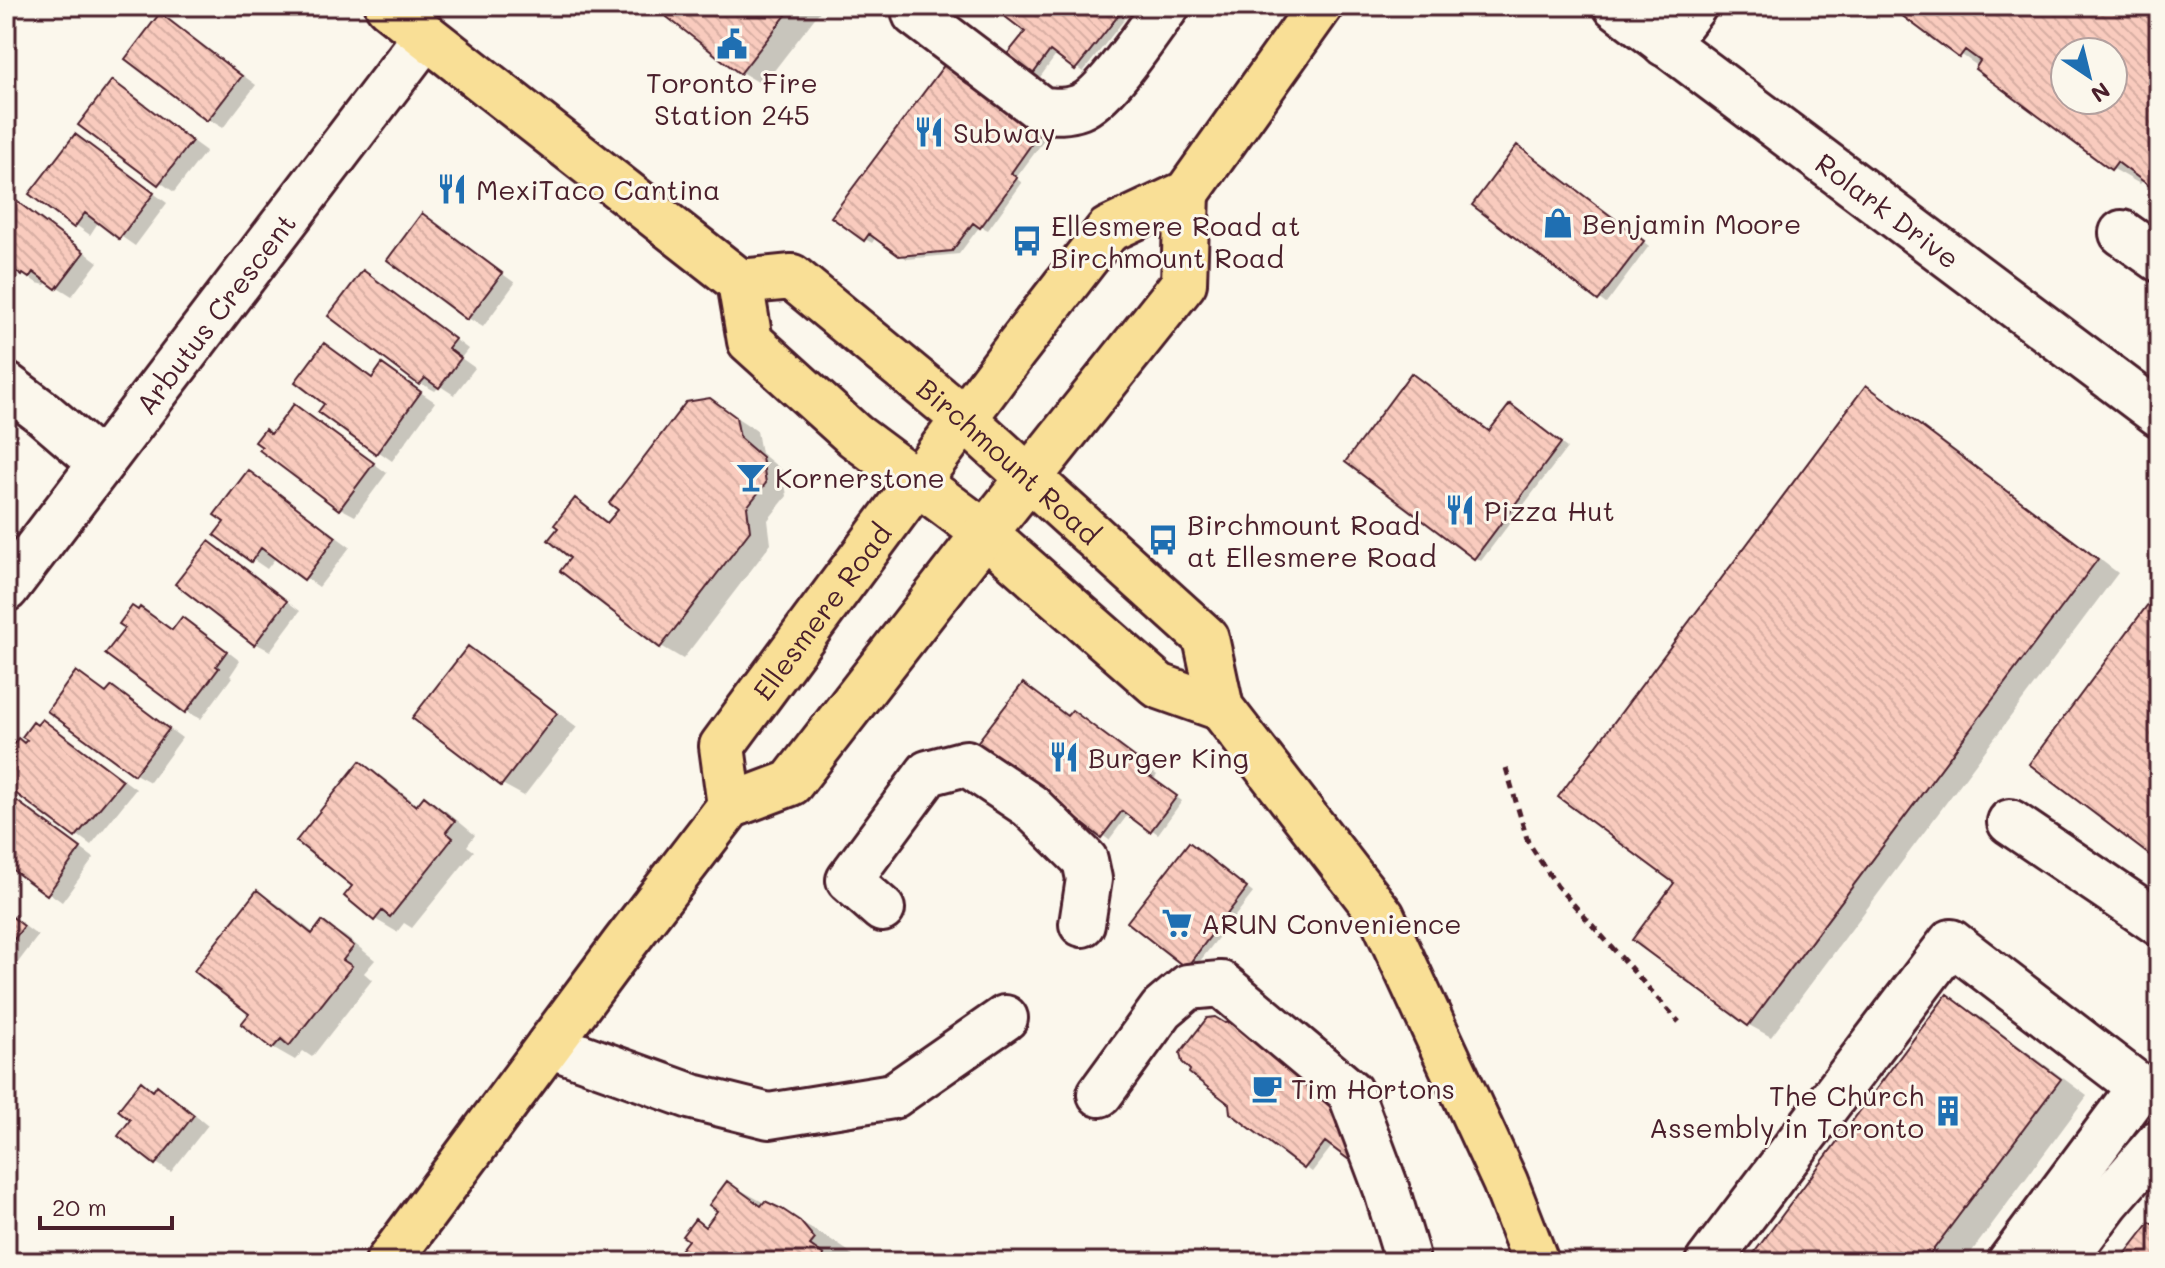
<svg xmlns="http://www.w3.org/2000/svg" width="2165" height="1268" font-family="Mali,sans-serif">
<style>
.shadow{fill:#0003;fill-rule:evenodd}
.building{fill:url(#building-back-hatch);stroke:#4a1f2b;stroke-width:2;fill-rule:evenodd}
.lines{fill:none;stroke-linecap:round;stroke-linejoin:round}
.minor-casing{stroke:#4a1f2b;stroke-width:50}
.major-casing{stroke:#4a1f2b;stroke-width:50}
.path{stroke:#4a1f2b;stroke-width:5;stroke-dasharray:8 6;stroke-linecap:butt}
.minor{stroke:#fbf7ec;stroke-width:44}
.major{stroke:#f9df96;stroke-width:44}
.labels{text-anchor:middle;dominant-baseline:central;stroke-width:6;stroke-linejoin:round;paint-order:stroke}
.poi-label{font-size:28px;fill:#4a1f2b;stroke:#fbf7ec;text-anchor:start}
.street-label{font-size:28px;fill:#4a1f2b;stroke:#fbf7ec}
</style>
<defs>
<pattern id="building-back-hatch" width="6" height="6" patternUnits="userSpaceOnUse" patternTransform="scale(2)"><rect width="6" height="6" fill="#f9cbbe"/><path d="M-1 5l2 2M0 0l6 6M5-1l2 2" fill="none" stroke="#d7aea3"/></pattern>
</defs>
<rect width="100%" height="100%" fill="#fbf7ec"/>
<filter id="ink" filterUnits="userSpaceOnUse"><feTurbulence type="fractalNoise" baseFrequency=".0125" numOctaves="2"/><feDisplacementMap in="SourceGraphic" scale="16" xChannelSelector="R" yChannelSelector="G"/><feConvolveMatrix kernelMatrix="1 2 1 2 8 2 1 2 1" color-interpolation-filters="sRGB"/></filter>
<g filter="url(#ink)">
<path class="shadow" d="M661,6H824L763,85L741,72Z
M1012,6H1135L1083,72L1057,54L1038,80L1031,76L1027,31Z
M1892,6H2159V191L2144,179L2140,184L2112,168L1979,67ZM2065,52H2113V100H2065Z
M161,15L256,85L223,128L208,119Z
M952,59L1051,131L1016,178L1022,183L988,230L980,226L959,254L907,259L876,237L872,243L865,239Z
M112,83L206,151L174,192L81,125Z
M75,136L167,203L135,246L99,221L90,235L32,194Z
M1524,151L1649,246L1606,304L1474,205Z
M6,194L98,262L72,296L48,281L45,285L37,283L6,262Z
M423,216L515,283L483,327L468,318Z
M378,281L468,349L461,358L475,368L454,395L440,386L435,391L420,383Z
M325,346L373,379L383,367L435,402L392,461L321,411L327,403Z
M1866,388L1888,400L2118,573L1771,1037L1749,1025L1635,940L1677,883Z
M710,400L757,431L761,453L783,471L787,496L768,520L771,544L683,659L661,646L563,571L573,557L575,501L610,523Z
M294,406L387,473L355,516L340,508L272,435Z
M1517,411L1567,448L1481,561L1475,557L1491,433Z
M248,472L350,547L319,587L276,557L267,569L217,535L227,522Z
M209,544L300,611L270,651L255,643Z
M141,609L174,631L197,628L240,661L230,676L232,677L201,719L186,711L139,612Z
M468,648L490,661L577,727L524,796L502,784Z
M77,674L108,694L127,697L182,738L150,782L135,774Z
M1079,716L1157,775L1154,780L1182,801L1158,834L1129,813L1109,840L1005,763Z
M43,721L136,789L91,845L6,783V777Z
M360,764L382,777L419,806L424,799L446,811L475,835L467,846L474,851L412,928L404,923L397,932L375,919L355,886Z
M6,794L94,858L62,902L6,862Z
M1196,849L1253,893L1193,970L1187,966Z
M257,893L279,905L315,934L323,924L345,936L375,960L364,973L372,980L312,1057L303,1051L295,1060L274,1048L243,1024L252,1014Z
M6,912L38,936L7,977H6Z
M1947,997L1975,1013L2087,1096L1964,1262H1769Z
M141,1084L155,1092L158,1088L172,1096L208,1125L171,1172L156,1163L133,1120Z
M1232,1112L1357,1114L1312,1172Z
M728,1183L830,1239L848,1251L857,1262H674L720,1211Z"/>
<path class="building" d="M657,6H793L740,74L663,14L665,12Z
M1010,6H1126L1075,70L1050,51L1030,78L1004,58L1025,32L1003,15Z
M1889,6H2159V193L2117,162L2111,170L1975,69L1980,61L1965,50L1959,58ZM2065,52H2113V100H2065Z
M160,13L242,76L207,121L125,59Z
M951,56L1045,125L1011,173L1017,178L980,228L973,223L952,251L899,256L869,234L864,241L831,217Z
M112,80L192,141L158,185L78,125Z
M75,134L154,193L119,239L85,213L74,228L29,194Z
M1517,145L1644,241L1598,301L1472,205Z
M6,193L84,252L56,289L33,272L29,278L23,274L22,276L6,264Z
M422,213L502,273L467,320L387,260Z
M363,270L455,339L448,348L461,358L439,388L425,378L419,385L328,316Z
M324,343L372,378L382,364L421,392L376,454L318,412L324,404L295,382Z
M1411,373L1489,431L1510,404L1561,443L1474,559L1345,462Z
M1866,385L2098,559L1748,1026L1632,940L1674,883L1558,797Z
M710,398L736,417L740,438L762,457L766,483L747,507L750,531L660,648L560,571L570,558L548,540L558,528L554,525L575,498L607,523L618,510L609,503L686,402Z
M294,404L374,463L339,510L259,450L262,447L255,442L265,429L271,434Z
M248,470L336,537L304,580L261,548L251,562L214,535L224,522L214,515Z
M209,541L287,601L254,645L175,584Z
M2149,603L2159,610V856L2156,860L2029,764Z
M132,606L138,610L140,607L172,630L182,617L227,651L216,666L219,668L185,713L105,654L125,628L119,624Z
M468,646L557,713L501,786L412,718Z
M76,671L106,693L112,686L169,729L134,775L47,711Z
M1023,683L1067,716L1072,710L1152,770L1148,775L1177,796L1150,832L1122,811L1101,838L1006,763L1004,765L976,744Z
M42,719L123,780L75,838L6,786V774L13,765L6,755L18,738L24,743L27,740L22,737L33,722L37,725Z
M360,761L416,806L424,796L455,821L446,832L453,838L390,917L382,911L374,921L344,896L352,886L296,841Z
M6,793L81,848L47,895L6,865Z
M1189,842L1247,888L1186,968L1127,922Z
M257,890L312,934L322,921L354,946L343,960L352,966L289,1046L281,1039L272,1049L241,1024L249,1014L194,971Z
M6,912L24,926L6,950Z
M1947,994L2061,1079L1924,1262H1766L1754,1253Z
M1215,1017L1225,1023L1237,1021L1351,1109L1337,1127L1371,1154L1360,1168L1325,1142L1304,1169L1230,1113L1229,1104L1189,1073L1190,1070L1182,1062L1180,1053L1207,1018Z
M141,1081L153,1091L157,1085L194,1115L155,1165L118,1136L130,1120L118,1110Z
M727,1181L761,1206L765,1201L782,1209L800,1221L815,1239L810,1245L824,1255L818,1262H671L688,1240L682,1236L695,1219L705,1227L717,1211L709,1205Z
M2150,1222L2159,1228V1262H2119Z"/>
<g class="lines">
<g class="minor-casing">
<g id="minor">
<path id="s1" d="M1616,6L2159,414"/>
<path d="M915,14L1042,110C1055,111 1067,112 1080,107C1107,96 1148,31 1167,6"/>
<path d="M1665,44L1694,6"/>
<path d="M2122,233L2159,259"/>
<path d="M6,385L43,413L101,463"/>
<path id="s2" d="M6,589L426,36"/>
<path d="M2010,822L2159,923"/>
<path d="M882,909L849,880L928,773L966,763L1030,806L1085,860L1089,879L1082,924"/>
<path d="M549,1045L693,1097L769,1116L893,1096L1005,1018"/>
<path d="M1100,1094L1162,1009L1188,987L1221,984L1350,1092L1386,1188L1406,1254L1403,1262"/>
<path d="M1708,1262L1951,942L2140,1087L2010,1262"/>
<path d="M2062,1262L2107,1202L2159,1142"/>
</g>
</g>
<g class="major-casing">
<g id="major">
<path id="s3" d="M388,6L740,282L792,277L964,419L1206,638L1221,708L1382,916L1505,1182L1536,1262"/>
<path d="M740,282L750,341L855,436L985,533L1159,686L1221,708"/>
<path id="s4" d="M730,806L722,746L1015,350L1108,230L1187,193L1320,6"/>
<path d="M388,1262L624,944L730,806L791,783L985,533L1184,283L1187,193"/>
</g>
</g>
<path class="path" d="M1506,768L1528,842L1557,886L1679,1022"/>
<use href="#minor" class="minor"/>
<use href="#major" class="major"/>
</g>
</g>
<defs>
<g id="civic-bare" transform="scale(2.4)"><path d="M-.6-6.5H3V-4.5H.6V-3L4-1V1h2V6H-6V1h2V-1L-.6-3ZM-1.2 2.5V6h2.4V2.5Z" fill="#1f6fb2" stroke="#fbf7ec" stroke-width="2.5" paint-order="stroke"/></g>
<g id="restaurant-bare" transform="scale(2.4)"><path d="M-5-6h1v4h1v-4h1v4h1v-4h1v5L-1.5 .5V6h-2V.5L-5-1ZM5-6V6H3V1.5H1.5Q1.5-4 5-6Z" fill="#1f6fb2" stroke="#fbf7ec" stroke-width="2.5" paint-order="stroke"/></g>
<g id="shop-bare" transform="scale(2.4)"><path d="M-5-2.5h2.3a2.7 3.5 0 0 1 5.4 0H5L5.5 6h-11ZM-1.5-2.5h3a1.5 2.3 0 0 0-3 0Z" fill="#1f6fb2" stroke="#fbf7ec" stroke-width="2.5" paint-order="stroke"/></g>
<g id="bus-bare" transform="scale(2.4)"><path d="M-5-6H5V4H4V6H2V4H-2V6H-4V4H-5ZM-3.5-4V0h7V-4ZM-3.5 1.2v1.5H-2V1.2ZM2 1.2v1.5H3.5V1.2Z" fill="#1f6fb2" stroke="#fbf7ec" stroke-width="2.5" paint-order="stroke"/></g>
<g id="bar-bare" transform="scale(2.4)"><path d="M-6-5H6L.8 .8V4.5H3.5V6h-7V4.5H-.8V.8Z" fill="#1f6fb2" stroke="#fbf7ec" stroke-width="2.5" paint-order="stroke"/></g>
<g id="supermarket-bare" transform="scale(2.4)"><path d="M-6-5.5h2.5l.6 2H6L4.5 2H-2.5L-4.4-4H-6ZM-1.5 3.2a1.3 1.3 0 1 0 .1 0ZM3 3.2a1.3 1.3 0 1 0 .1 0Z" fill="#1f6fb2" stroke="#fbf7ec" stroke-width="2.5" paint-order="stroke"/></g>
<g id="cafe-bare" transform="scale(2.4)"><path d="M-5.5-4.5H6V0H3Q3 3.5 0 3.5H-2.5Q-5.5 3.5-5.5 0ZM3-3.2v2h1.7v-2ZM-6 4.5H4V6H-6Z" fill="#1f6fb2" stroke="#fbf7ec" stroke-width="2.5" paint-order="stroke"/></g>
<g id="building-bare" transform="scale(2.4)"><path d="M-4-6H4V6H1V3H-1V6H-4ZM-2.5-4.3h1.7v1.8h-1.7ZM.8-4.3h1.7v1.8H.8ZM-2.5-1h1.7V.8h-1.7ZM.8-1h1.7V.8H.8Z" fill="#1f6fb2" stroke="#fbf7ec" stroke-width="2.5" paint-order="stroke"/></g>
</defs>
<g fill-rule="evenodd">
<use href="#civic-bare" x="732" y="44"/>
<use href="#restaurant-bare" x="929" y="132"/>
<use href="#restaurant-bare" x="452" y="189"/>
<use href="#shop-bare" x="1558" y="223"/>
<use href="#bus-bare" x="1027" y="241"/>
<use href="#bar-bare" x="751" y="477"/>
<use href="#restaurant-bare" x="1460" y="510"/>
<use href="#bus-bare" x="1163" y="540"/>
<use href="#restaurant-bare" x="1064" y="757"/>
<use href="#supermarket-bare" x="1177" y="923"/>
<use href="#cafe-bare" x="1267" y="1088"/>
<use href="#building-bare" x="1948" y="1111"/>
</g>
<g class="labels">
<g class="poi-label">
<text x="732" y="82" text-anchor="middle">Toronto Fire<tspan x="732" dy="32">Station 245</tspan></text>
<text x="953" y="132">Subway</text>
<text x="476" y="189">MexiTaco Cantina</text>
<text x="1582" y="223">Benjamin Moore</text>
<text x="1051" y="225">Ellesmere Road at<tspan x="1051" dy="32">Birchmount Road</tspan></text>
<text x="775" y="477">Kornerstone</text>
<text x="1484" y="510">Pizza Hut</text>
<text x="1187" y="524">Birchmount Road<tspan x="1187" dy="32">at Ellesmere Road</tspan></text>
<text x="1088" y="757">Burger King</text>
<text x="1201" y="923">ARUN Convenience</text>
<text x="1291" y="1088">Tim Hortons</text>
<text x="1924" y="1095" text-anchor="end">The Church<tspan x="1924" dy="32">Assembly in Toronto</tspan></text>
</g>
<g class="street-label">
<text stroke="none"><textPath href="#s1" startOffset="340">Rolark Drive</textPath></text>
<text stroke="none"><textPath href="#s2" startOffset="346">Arbutus Crescent</textPath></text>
<text stroke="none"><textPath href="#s3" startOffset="784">Birchmount Road</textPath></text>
<text stroke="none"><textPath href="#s4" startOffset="228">Ellesmere Road</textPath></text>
</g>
</g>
<rect width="2165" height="1268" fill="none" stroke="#fbf7ec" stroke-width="32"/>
<rect x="16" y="16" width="2133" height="1236" fill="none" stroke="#4a1f2b" stroke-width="3" filter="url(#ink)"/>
<g transform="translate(2089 76) rotate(145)"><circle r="38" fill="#fbf7ec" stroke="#b4a19f" stroke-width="2"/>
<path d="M0-6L14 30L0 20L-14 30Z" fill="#1f6fb2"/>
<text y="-12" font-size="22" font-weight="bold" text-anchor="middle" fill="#4a1f2b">N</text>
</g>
<path d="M40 1216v12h132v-12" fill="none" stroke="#4a1f2b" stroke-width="4"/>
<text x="52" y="1216" font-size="24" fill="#4a1f2b" stroke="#fbf7ec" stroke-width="6" paint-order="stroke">20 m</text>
</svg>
